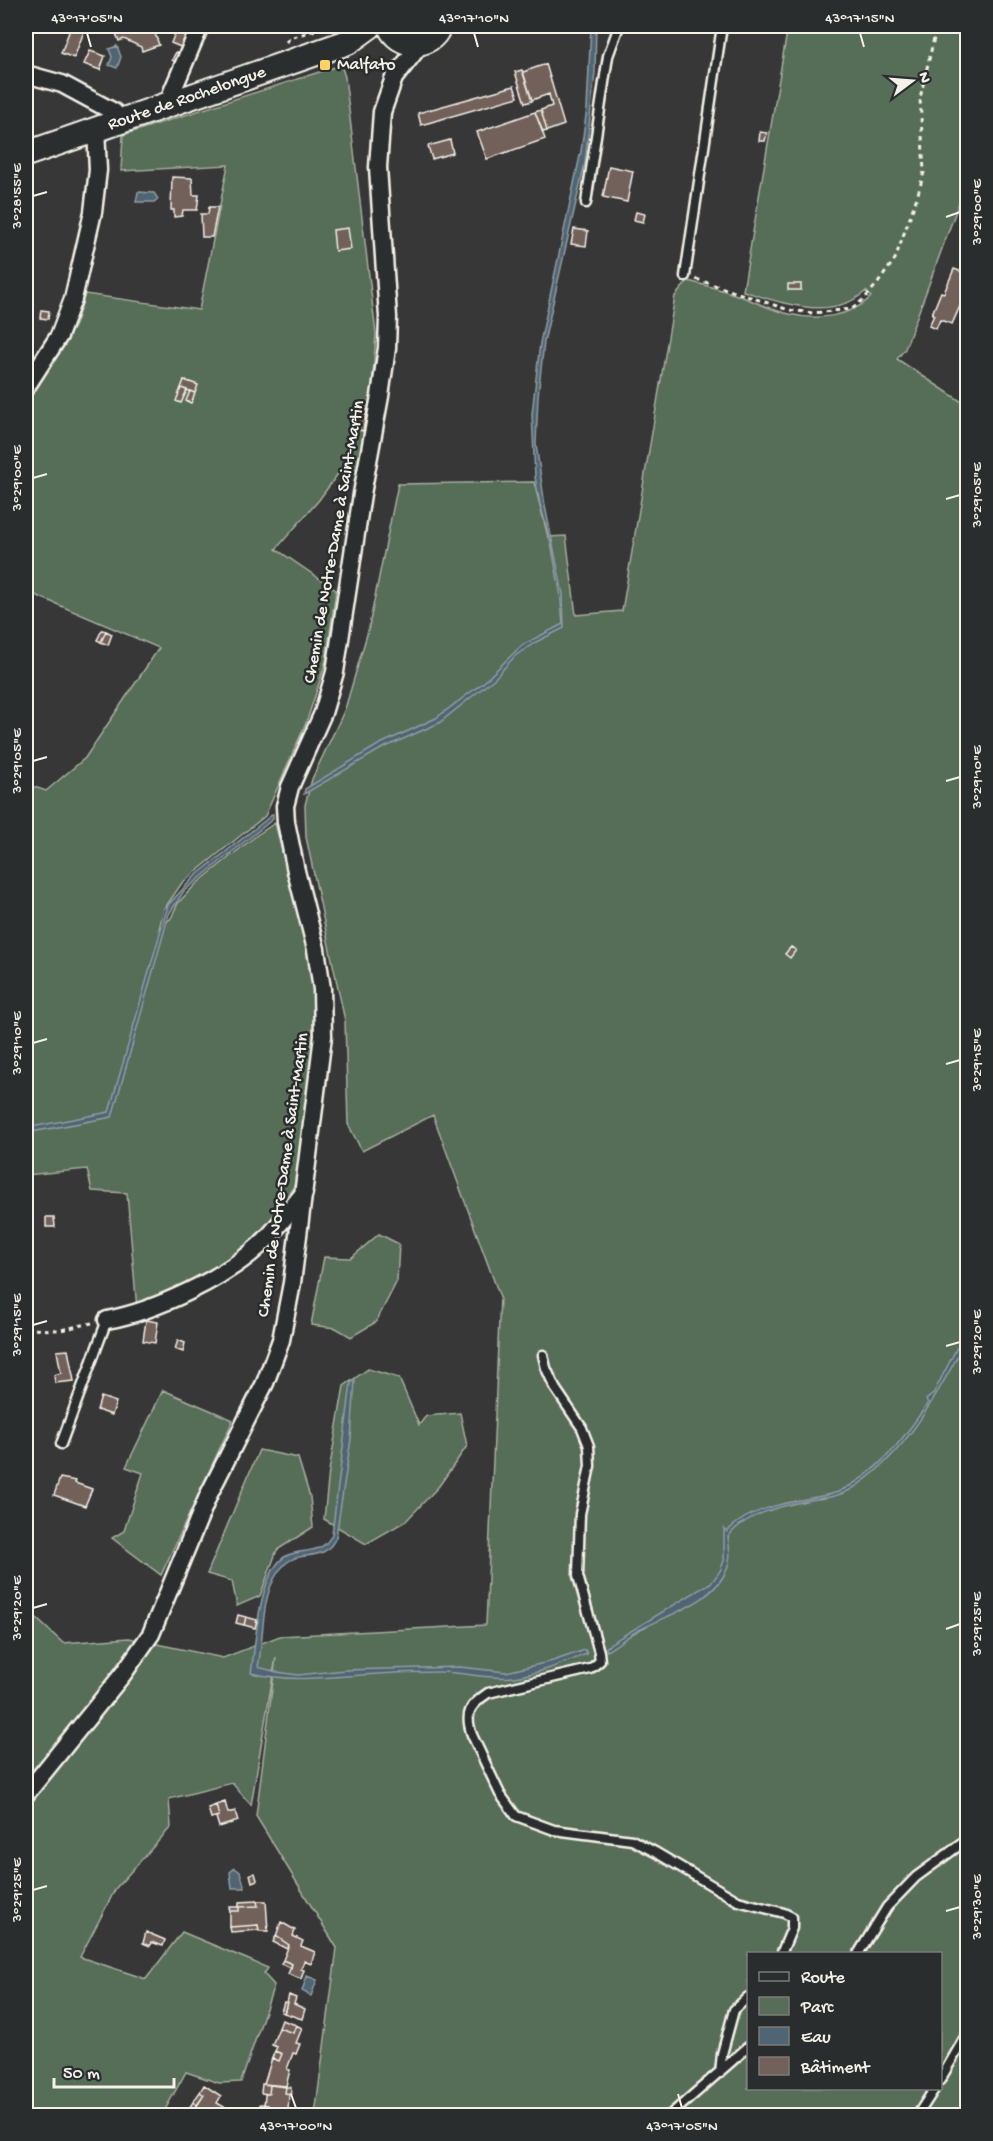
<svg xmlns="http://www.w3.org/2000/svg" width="993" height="2141" font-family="'Gochi Hand',sans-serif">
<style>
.green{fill:#576d59;stroke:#a6afa0;stroke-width:1.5;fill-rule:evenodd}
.water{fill:#4f6573;stroke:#919da2;stroke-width:1.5}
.building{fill:#72605a;stroke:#f4f1e8;stroke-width:1.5}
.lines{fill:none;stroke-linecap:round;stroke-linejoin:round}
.lane-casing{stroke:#f4f1e8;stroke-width:13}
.street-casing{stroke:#f4f1e8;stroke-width:21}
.secondary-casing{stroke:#f4f1e8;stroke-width:28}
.path{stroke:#f4f1e8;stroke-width:3;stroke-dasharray:4.5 4.5;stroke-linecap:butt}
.lane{stroke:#2a2d2e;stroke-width:8}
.street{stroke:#2a2d2e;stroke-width:16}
.secondary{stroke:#2a2d2e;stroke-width:24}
.ticks{fill:none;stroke:#f4f1e8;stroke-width:2}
.poi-dot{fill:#ffd166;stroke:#2a2d2e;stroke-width:2}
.labels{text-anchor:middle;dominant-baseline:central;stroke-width:5;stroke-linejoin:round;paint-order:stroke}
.poi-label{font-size:18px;fill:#f4f1e8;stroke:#2a2d2e;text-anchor:start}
.street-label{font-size:18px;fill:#f4f1e8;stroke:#2a2d2e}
.neatline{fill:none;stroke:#f4f1e8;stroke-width:2}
.ticks-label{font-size:15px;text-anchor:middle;fill:#f4f1e8}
</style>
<rect width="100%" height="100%" fill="#383737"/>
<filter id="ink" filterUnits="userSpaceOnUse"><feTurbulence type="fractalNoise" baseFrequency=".0167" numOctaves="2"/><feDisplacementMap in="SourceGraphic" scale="12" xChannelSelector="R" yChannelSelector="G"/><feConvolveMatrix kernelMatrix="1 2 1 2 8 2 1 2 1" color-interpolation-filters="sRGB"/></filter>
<g filter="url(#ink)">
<path class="green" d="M788,26H967V181L905,349L897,359L968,406L967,2115H315L337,1948L256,1816L276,1657L251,1805L232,1783L169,1799L171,1827L116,1888L80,1957L146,1979L182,1932L268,1968L264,1974L274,1985L241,2082L219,2083L186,2072L162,2115H26V1609L63,1643L129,1638L223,1658L280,1636L486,1625L500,1297L433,1115L362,1151L348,1124L345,1021L306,837L305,805L312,779L345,709L368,631L398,484L534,482L548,537L566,536L576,615L622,611L675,296L688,281C704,285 721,289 737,295C754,301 771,310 789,314C816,321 851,317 871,297L866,291C831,322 783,303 743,291ZM748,1954H940V2088H748Z
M341,65L345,77L376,334L370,415L361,470L342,468L319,500L276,549L336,590L326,661L317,690L306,723L265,816L182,883L164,909L159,929L171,918L178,903L195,885L257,835L275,823L316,988L318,1032L296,1183L258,1240L222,1269L137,1309L127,1193L92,1191L87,1169L26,1175V784L46,791L85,758L159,648L26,591V404L58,354L75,325L85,294L199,310L228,165L121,171L123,135Z
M379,1234L399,1244L397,1281L376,1322L351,1337L336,1328L311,1325L324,1257L351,1258Z
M368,1369L399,1378L419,1425L426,1416L460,1413L467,1446L439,1486L406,1521L366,1544L324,1519L329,1471L344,1386Z
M163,1390L233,1420L161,1575L112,1538L124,1531L143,1473L126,1467Z
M259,1450L298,1458L310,1497L313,1527L277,1550L260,1596L237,1606L232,1581L207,1574Z"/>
<path class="water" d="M591,26H596L595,72L585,163L544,342L538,396L536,444L545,506L563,594L564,628L536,642L515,656L495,678L439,723L381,749L304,794L305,789L378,745L436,718L484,682L522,645L563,624L560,591L551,543L540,504L535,477L532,414L540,343L581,151L587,108Z
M117,46L121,57L117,68L109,65L112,57L109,49Z
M138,192L154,193L158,199L154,202H136Z
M273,814V819L184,891L169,914L112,1117L26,1133V1128L109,1112L168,905L195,876Z
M967,1328V1339C937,1394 906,1456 850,1490C836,1498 821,1498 806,1501C781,1506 743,1515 728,1537C729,1545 731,1553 729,1561C722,1600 669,1614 639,1630C628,1636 618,1644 607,1651L606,1648L611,1643L712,1582L720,1571L724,1561V1529L727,1532C746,1510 784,1503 811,1498C820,1496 830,1495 838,1492C878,1474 904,1438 928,1403L926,1400L933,1394Z
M355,1380L351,1439L336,1537C325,1564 301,1549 285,1564C259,1589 265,1634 258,1667L277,1672L298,1675L345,1670L460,1667L506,1672L553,1661L585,1650L587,1654C564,1663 538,1674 513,1677C488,1680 464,1672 439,1672C413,1672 387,1673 361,1675C321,1678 291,1682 251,1673C256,1643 258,1569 288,1555C305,1548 323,1555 332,1534L351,1383Z
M235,1868L240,1872L245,1888H232L230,1872Z
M307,1976L317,1980L311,1996L302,1991Z"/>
<path class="building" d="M66,26H86L74,58L61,53L69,32Z
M113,26H138L148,30L153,28L159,45L142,51L141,47L124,39L119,41Z
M177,28L189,33L183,48L171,43Z
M90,51L105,56L100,70L84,64Z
M176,52L180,54L176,62L172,60Z
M546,64L564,125L547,131L541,110L552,106L549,94L532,100L523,72Z
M522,70L532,101L525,103L515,72Z
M514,86L518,97L421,125L418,113Z
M541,110L547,131L543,132L535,112Z
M535,112L545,139L487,159L477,132Z
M760,132L767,133L765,141H759Z
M450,140L453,153L432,159L428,146Z
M609,166L633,171L627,202L603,197Z
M172,177L192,178L193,195H199L197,210H183L182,216L174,217V210H171Z
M209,207H218L212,237H202L201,214H208Z
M636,212L645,214L643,222L634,220Z
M348,228L351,249L335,251L333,230Z
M574,229L588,231L586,246L571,244Z
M954,269L968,274V288L952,324L940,320L936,329L929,326L934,315L932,314L941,292L944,293Z
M788,284H801V290H788Z
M41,310L49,311L48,319L40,318Z
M966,357H968V371L963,368Z
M184,380L198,385L195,393L181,388Z
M181,388L187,390L181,403L176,401Z
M190,391L195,393L191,403L186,401Z
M357,408L367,410L363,431L352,428Z
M102,630L106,631L101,642L97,640Z
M106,631L112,634L108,645L101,642Z
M791,947L796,950L790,958L785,954Z
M46,1217H54L55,1227H46Z
M146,1320L158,1322L155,1343L143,1341Z
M178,1340L185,1343L183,1352L175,1349Z
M68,1350L74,1381L55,1383L54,1375L61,1373L57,1351Z
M101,1397L116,1402L112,1415L97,1410Z
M60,1478L76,1481L75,1483L92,1489L85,1506L54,1495Z
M238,1615L246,1617L244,1625L236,1623Z
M246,1617L257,1620L255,1628L244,1625Z
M225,1802L228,1813L235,1811L238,1821L219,1827L216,1817L219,1816L216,1805Z
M216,1805L219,1816L211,1818L208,1808Z
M255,1873L257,1880L252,1882L250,1874Z
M257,1901H266L268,1931H259L258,1925L230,1927V1911H239V1907L258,1906Z
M257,1901L258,1906L239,1907V1902Z
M229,1907H239V1911H230Z
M281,1922L295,1930L293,1936L303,1941L301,1946L315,1952L311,1964L304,1961L301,1969L304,1970L301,1979L288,1974L292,1964L283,1960L289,1945L276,1936Z
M258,1925L259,1930L231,1932L230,1927Z
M146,1932L165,1940L163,1946L151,1942L150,1946L143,1943Z
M276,1936L289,1945L287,1949L273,1942Z
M283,1960L292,1964L291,1968L281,1964Z
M289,1995L296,1998L294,2004L305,2009L302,2019L284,2013Z
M284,2002L288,2003L284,2013L281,2012Z
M282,2020L296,2025L293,2033L279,2028Z
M296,2025L302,2028L296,2043L300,2044L296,2054L293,2053L287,2069L290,2070L286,2086L264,2084L272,2058L279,2061L282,2054L275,2051L277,2047L272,2045L279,2028L293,2033Z
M275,2051L282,2054L279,2061L272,2058Z
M262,2084L270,2085L269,2094L261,2093Z
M204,2085L221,2096L217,2103L226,2108L221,2116H185L186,2113L191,2115L204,2095L200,2092Z
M270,2085L286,2087L285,2093L289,2094L288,2110H284L283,2116H267L268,2105H264L265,2096V2094H269Z
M286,2087H291V2094L285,2093Z
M200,2092L204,2095L197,2105L193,2102Z
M193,2102L197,2105L191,2115L186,2113Z
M260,2104L268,2105L267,2114L259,2113Z"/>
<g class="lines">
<g class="lane-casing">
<path id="lane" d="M586,203L608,56L619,26
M685,276L722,26
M543,1355L546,1368L555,1388L582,1428L589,1446L590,1466L580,1514L578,1576L599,1652L600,1661L590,1669L488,1693C470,1705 464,1713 472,1735L500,1794L516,1816L554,1830L632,1840L655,1852L738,1901L784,1913L792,1917V1928L781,1954
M61,1444L107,1320
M858,1954L887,1907L916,1877L968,1839
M720,2073L722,2054L734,2010L748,1997
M940,2080L968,2032
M669,2116L748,2047
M917,2116L935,2088"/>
</g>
<g class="street-casing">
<path id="street" d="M26,74L62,84L114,112L118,123
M176,103L172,92L200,26
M26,387L59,336L73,299L93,212L98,170L96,130
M107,1320C155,1311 223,1279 259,1246C276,1231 289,1210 304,1193
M26,1794L123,1674L151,1634L209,1494L265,1383L281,1340L292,1283L323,1036L322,989L316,949L296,871L286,822L285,806L290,787L323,713L335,672L362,494L380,396L387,348L388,317L378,167L382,112L394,78L423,41"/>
</g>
<g class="secondary-casing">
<path id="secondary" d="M390,26C398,48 431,49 439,26
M26,154L348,42L370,26"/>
</g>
<path class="path" d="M286,42L290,38L328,26
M696,279L789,310L813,313L852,309L864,299L878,283L895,259L918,194L924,172L920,98L934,38L941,26
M26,1329L61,1330L92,1323"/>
<use href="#lane" class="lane"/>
<use href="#street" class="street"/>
<use href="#secondary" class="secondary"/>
</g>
</g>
<path class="ticks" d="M87,33L91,47M474,33L478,47M860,33L864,47M33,196L47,192M946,217L960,212M33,478L47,474M946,499L960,495M33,761L47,757M946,781L960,777M33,1043L47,1039M946,1064L960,1060M33,1325L47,1321M946,1346L960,1342M33,1608L47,1604M946,1629L960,1624M33,1890L47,1886M946,1911L960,1907M291,2094L296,2108M678,2094L682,2108"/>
<rect class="poi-dot" x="319" y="59" width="12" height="12" rx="3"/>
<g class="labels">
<g class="poi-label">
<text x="337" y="65">Malfato</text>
</g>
<g class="street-label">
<text transform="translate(187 99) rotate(-19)">Route de Rochelongue</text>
<text transform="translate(335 542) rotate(-80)">Chemin de Notre-Dame à Saint-Martin</text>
<text transform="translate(284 1175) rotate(-82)">Chemin de Notre-Dame à Saint-Martin</text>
</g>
</g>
<rect width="993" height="2141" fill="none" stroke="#2a2d2e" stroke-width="66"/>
<rect x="747" y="1952" width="195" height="138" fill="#2a2d2e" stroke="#7b7b78" stroke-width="1.5"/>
<rect x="759" y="1972" width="30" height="9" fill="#2a2d2e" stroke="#7b7b78" stroke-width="1.5"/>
<text x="801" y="1982" font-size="18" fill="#f4f1e8">Route</text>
<rect x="759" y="1997" width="30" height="18" fill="#576d59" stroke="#7b7b78" stroke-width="1.5"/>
<text x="801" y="2012" font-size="18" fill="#f4f1e8">Parc</text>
<rect x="759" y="2027" width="30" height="18" fill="#4f6573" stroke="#7b7b78" stroke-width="1.5"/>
<text x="801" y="2042" font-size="18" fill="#f4f1e8">Eau</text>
<rect x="759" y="2057" width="30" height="18" fill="#72605a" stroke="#7b7b78" stroke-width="1.5"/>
<text x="801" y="2072" font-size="18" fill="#f4f1e8">Bâtiment</text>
<g transform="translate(912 81) rotate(74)" stroke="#2a2d2e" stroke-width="4.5" paint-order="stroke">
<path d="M0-4.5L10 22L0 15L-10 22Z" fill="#f4f1e8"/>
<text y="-9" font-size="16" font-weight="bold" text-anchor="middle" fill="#f4f1e8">N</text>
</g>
<path d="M54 2078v9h120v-9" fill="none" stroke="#f4f1e8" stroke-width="3"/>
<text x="63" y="2078" font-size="18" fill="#f4f1e8" stroke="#2a2d2e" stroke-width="4.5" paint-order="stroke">50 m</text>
<rect x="33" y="33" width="927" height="2075" class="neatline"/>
<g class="ticks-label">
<text x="87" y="22">43°17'05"N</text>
<text x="474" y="22">43°17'10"N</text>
<text x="860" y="22">43°17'15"N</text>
<text transform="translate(16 196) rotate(-90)" y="5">3°28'55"E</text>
<text transform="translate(976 212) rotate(-90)" y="5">3°29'00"E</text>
<text transform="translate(16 478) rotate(-90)" y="5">3°29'00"E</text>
<text transform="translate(976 495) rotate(-90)" y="5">3°29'05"E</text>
<text transform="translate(16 761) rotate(-90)" y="5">3°29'05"E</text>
<text transform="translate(976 777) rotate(-90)" y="5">3°29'10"E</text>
<text transform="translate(16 1043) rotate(-90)" y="5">3°29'10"E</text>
<text transform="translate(976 1060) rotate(-90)" y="5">3°29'15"E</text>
<text transform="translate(16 1325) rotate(-90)" y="5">3°29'15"E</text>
<text transform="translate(976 1342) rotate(-90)" y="5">3°29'20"E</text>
<text transform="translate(16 1608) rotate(-90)" y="5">3°29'20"E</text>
<text transform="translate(976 1624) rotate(-90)" y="5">3°29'25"E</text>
<text transform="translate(16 1890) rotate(-90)" y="5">3°29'25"E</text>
<text transform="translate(976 1907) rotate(-90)" y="5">3°29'30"E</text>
<text x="296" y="2130">43°17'00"N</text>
<text x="682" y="2130">43°17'05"N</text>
</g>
</svg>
